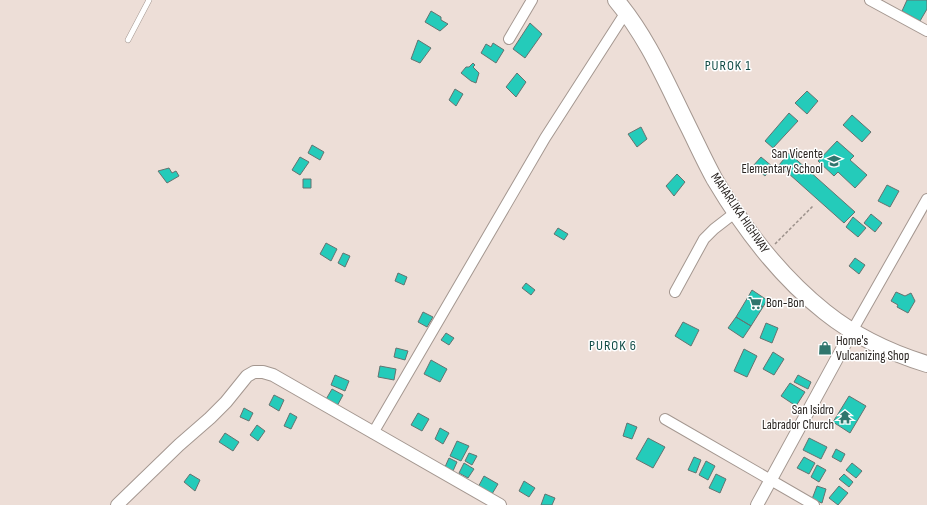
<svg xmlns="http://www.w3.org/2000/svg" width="927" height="505" font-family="'Sofia Sans Condensed',sans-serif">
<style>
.building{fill:#24cbba;stroke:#647370}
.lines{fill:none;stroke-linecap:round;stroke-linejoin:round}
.service-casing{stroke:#a49790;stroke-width:6}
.minor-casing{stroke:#a49790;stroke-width:12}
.tertiary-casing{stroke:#a49790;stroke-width:14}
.trunk-casing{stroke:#a49790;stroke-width:18}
.path{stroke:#9c918b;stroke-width:1.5;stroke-dasharray:3 2;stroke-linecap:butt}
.service{stroke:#fff;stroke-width:5}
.minor{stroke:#fff;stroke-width:10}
.tertiary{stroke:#fff;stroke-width:12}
.trunk{stroke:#fff;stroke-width:16}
.labels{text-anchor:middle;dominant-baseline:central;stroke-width:3;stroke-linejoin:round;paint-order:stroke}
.poi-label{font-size:13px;fill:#282320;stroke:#fff;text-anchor:end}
.street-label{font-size:13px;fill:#282320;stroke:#fff}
.neighbourhood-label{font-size:14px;letter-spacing:1px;fill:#0f4b45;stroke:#fff}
</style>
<rect width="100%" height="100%" fill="#edded7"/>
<path class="building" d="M907,0H927V9L920,21L902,11Z
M431,11L441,17V20L448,24L440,31L425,22Z
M530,23L542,34L525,58L513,49Z
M418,40L431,48L420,63L411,59Z
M493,43L504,50L496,63L481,53L486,44L491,47Z
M473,63L475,65L473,67L479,73L476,83L471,81L461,73L466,67H469Z
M517,73L526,82L516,97L506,87Z
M455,89L463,94L456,106L449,100Z
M807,91L818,101L807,114L795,103Z
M789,113L798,121L773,148L765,141Z
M852,115L871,132L862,142L843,125Z
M641,127L647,139L637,147L628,134Z
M837,141L854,156L850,160L867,175L855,188L838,172L834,176L818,161Z
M312,145L324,152L320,160L308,153Z
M789,153L855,212L844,223L779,165Z
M300,157L309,162L300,175L292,170Z
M761,157L773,167L765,176L753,166Z
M169,168L172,173L176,171L179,176L167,183L158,171Z
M677,174L685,182L674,196L666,186Z
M303,179H311V188H303Z
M887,185L899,191L890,207L878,201Z
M871,214L882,223L875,232L864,223Z
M853,217L866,228L858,237L846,227Z
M558,228L568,234L564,240L554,234Z
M326,243L337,249L331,261L320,254Z
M343,253L350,256L345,267L338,263Z
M855,258L865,265L859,274L849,266Z
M398,273L407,277L404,285L395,281Z
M526,283L535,290L531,295L522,288Z
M752,290L767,300L763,307L748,297Z
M896,292L905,296L911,293L915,301L908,313L897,307L898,305L891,301Z
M748,297L763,307L751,326L736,317Z
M423,312L433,317L427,327L418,322Z
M736,317L751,326L743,338L728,328Z
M683,322L699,330L691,346L675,336Z
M766,323L778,328L772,343L760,338Z
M446,333L454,338L449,345L441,340Z
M396,348L408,351L405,360L394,357Z
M744,349L757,356L747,377L734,371Z
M773,352L784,359L774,375L763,369Z
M431,360L447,369L440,382L424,374Z
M380,366L396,369L394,380L378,377Z
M335,375L349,381L345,391L331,385Z
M798,375L811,382L808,389L794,382Z
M790,383L805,392L796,406L781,396Z
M332,389L343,395L336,408L325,401Z
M274,395L284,400L279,411L269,405Z
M849,396L866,406L850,433L833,422Z
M244,408L253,413L249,421L240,417Z
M290,413L297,417L291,429L284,426Z
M418,413L429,419L422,431L411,425Z
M627,423L637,427L632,439L623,436Z
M257,425L265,431L258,441L250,435Z
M440,428L449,433L443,444L435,439Z
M225,433L239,442L233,451L219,442Z
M648,438L665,447L653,468L636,459Z
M809,438L827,447L821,459L803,450Z
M457,441L469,446L461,461L450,456Z
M836,449L845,454L841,462L832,457Z
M469,453L477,456L472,465L465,461Z
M694,457L701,460L696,473L688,470Z
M804,457L815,463L809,474L797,468Z
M449,458L457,462L453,471L445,467Z
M706,461L715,466L708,480L699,475Z
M464,463L474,469L468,478L459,473Z
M852,463L862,471L856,478L846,470Z
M817,465L826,470L819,482L811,477Z
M190,474L200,480L195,491L184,482Z
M716,474L726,479L720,493L709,488Z
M844,474L853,482L849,487L839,479Z
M484,476L498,484L489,499L476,491Z
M524,481L535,488L529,497L519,491Z
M817,486L826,489L822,503L812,499Z
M839,486L848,493L838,505L829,498Z
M545,494L555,498L552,505H541Z"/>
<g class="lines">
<g class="service-casing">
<path id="service" d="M128,40L149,0"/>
</g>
<g class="minor-casing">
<path id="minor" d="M870,0L927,31
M509,39L532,0
M675,292L704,239L714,229L736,212
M852,331L927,199
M665,419L814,505
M373,433L545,138L626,12"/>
</g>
<g class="tertiary-casing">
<path id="tertiary" d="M117,505L179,445L210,418L226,402L247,376L254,372H263L273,375L500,505
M757,505L852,331"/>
</g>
<g class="trunk-casing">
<path id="trunk" d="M616,0C648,38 666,82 688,126C697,144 705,162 715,180C744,229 781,277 825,312C855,336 891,353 927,364"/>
</g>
<path class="path" d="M775,244L813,206"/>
<use href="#service" class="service"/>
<use href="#minor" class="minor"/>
<use href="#tertiary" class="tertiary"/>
<use href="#trunk" class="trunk"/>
</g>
<defs>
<g id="school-bare" transform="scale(1.08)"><path d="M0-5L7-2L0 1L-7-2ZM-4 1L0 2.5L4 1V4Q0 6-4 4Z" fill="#2f766d" stroke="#fff" stroke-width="2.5" paint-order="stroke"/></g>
<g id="supermarket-bare" transform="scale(1.08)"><path d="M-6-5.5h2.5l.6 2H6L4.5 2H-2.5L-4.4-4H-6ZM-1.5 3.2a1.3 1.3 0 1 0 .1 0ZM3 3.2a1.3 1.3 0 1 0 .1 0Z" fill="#2f766d" stroke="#fff" stroke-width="2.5" paint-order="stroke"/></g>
<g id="shop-bare" transform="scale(1.08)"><path d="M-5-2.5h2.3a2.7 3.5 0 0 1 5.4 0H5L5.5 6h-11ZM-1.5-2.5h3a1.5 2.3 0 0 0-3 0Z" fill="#2f766d" stroke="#fff" stroke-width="2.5" paint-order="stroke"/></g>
<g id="temple-bare" transform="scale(1.08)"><path d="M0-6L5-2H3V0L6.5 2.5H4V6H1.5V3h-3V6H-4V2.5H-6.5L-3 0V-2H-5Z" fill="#2f766d" stroke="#fff" stroke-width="2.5" paint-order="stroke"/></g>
</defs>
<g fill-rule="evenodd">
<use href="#school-bare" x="834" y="161"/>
<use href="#supermarket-bare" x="755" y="303"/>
<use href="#shop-bare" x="825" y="348"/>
<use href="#temple-bare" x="845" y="417"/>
</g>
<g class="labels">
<g class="poi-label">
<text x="823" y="154">San Vicente<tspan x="823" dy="15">Elementary School</tspan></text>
<text x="766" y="303" text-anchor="start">Bon-Bon</text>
<text x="836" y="341" text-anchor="start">Home's<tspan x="836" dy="15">Vulcanizing Shop</tspan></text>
<text x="834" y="410">San Isidro<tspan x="834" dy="15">Labrador Church</tspan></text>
</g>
<g class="street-label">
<text transform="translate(740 213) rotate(56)">MAHARLIKA HIGHWAY</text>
</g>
<g class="neighbourhood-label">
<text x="728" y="65">PUROK 1</text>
<text x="613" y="345">PUROK 6</text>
</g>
</g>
</svg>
